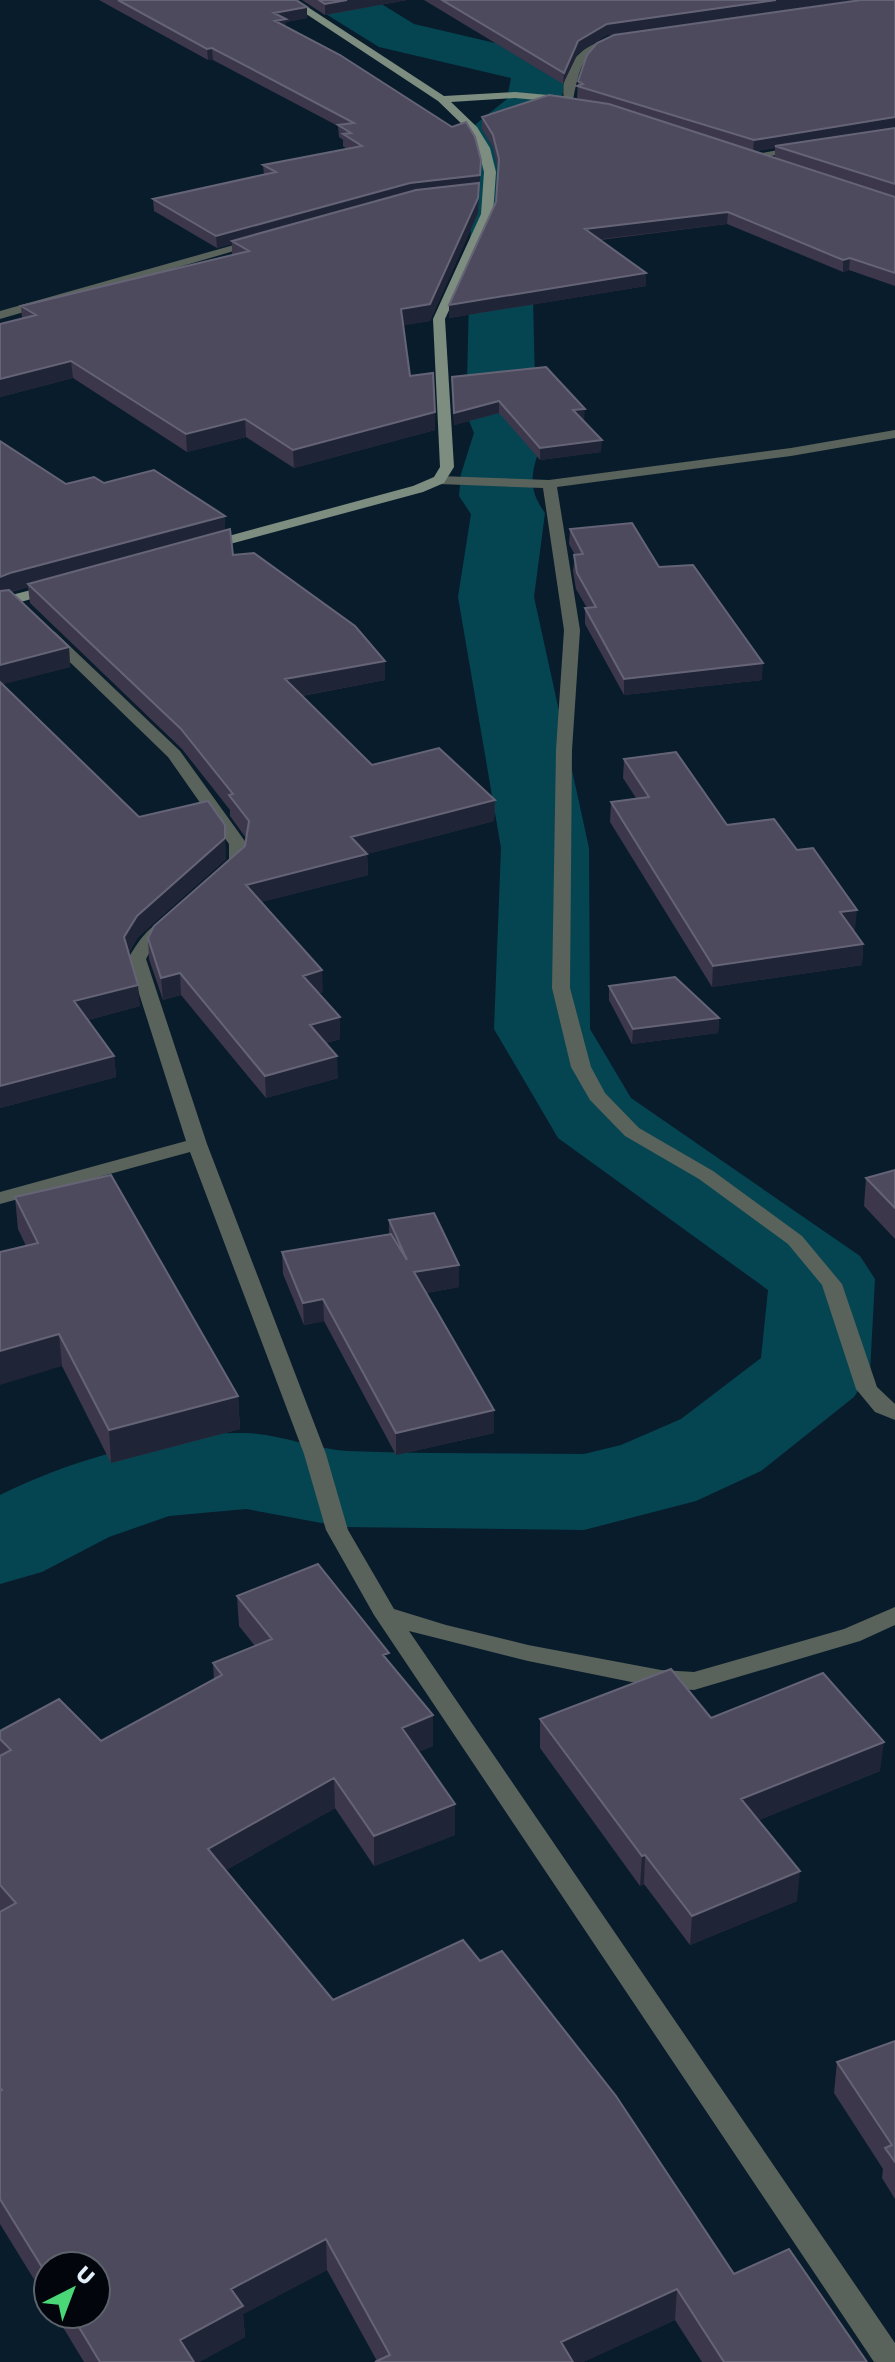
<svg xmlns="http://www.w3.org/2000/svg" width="895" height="2362" font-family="Poppins,sans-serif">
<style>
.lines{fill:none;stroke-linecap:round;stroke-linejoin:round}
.river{fill:#054551;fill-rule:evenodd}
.lane{fill:#59635b;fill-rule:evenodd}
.street{fill:#59635b;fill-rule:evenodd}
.secondary{fill:#7d8d7f;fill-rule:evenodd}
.wall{fill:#3c374b;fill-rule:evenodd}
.shaded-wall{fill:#202437}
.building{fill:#4e4a5e;stroke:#656476;stroke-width:2}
</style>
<rect width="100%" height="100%" fill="#091c2c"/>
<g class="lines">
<path class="river" d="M314,0H375L414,24L555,57C578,90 553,120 525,141L530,168L535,384L528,399L544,433C535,467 523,482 545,513L534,597L589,848L590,1029L631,1098L860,1256L875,1279L870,1372L854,1397L761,1471L696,1501L584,1530L343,1527L246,1509L169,1516L109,1537L42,1572L0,1584V1495C67,1461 170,1431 245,1433C280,1434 313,1449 347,1451C426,1454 505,1453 584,1454L621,1445L681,1419L761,1358L768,1290L558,1138L494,1029L501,848L458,597L471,514L459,496L461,474L474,433L460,399L467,384L472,168L468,136L476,124L507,99L511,78L379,47L321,11Z"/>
<path class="lane" d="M255,239L265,242L0,319V311Z"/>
<path class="street" d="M622,35L627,38L626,40C584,49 581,60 573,100L564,102C559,61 585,42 622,35Z
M800,146L806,149L804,151L751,159L745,156Z
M895,430V438L791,456L557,487L580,630L572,750L570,988L591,1067L605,1093L639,1128L713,1171L802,1236L842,1284L877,1387L895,1404V1420L875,1412L856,1389L822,1285L788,1244L699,1179L625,1136L590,1100L571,1067L552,988L556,750L564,630L543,488L439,484L432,480L439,476L549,480L791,448Z
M50,630L55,632L180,751L247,844V861L233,878H221L218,874L229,860V844L168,757L45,638L42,635Z
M169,918L178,923L153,946L146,959L207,1144L326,1454L348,1530L394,1609L446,1625L528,1645L661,1670L694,1672L844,1629L895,1607V1625L860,1641L694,1690L661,1688L528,1661L409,1631L895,2343V2362H874L374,1615L326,1530L304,1454L190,1152L0,1204V1192L186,1141L128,959C137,943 150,923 169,918Z"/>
<path class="secondary" d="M285,0H297L444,96L515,92L570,97L575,100L570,103L515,98L451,102L477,127L490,148L496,172L493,214L445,319L454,467L444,483L423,492L204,551L199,550V544L413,486L434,477L440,467L433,319L481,214L484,172L478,148L467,129L438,101Z
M54,584L59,585V591L0,608V598Z"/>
</g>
<path class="wall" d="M99,0H296L307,18L286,22V27L481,160L478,213L430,321L403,325L410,376L435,430L294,468L246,437L187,452L73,378L0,397V324L22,318L21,306L232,255V244L217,248L154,211L153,199L264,175L263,165L347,149L343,146V140L339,137L338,126L213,60H208Z
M302,0H407L325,15Z
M424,0H853L607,35L578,53L563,84Z
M895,0V286L849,270L843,272L727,224L600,240L646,273V286L449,318L496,202L498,169L493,147L482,129V117L587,101L577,98L578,81ZM775,148V158L754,151L762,150Z
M452,377L584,421H583L601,452L540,460L499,413L454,425Z
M0,441L66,484L104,483L225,530L233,555L385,680L302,696L372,765L495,800L494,821L367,854L368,875L261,902L323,992L319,993L340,1017V1039L326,1043L338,1078L266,1098L181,995L163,1000L149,959L148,938L245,846L246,838L230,816V810L182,749L30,603L28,587L11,592L69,647L70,667L2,684L139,817L226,859L138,937L129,952L140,1006L88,1020L114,1056L116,1077L0,1108Z
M570,529L659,567L762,680L624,695L585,624V608H587L576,589L573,571L575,555L569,544Z
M624,759L727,825L855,930H853L863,944L862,965L712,987L610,822L611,802L636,798L623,778Z
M609,986L719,1018L718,1033L632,1044L609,1000Z
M895,1170V1239L864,1206L866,1178Z
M15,1197L238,1396L240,1429L111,1463L62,1366L26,1246L18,1229Z
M389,1220L459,1265V1287L426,1293L494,1410V1433L396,1455L324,1321L304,1325L283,1274L282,1252L389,1234Z
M237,1596L389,1663L433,1715V1746L418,1752L455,1835L374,1866L335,1808L226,1870L333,2000L734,2274L867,2362H702L675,2320L583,2362H375L377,2361L327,2270L243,2314L245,2337L199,2362H84L55,2314H96L48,2266V2302L0,2224V1731L101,1741L214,1679L213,1663L255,1646L239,1626Z
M711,1718L880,1771L759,1820L797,1901L690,1945L644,1884L640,1886L540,1748V1719Z
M895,2041V2199L882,2178L883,2169L834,2093L837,2062Z"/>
<path class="shaded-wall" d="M347,0H407L325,15V4Z
M776,0H853L607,35L578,53L563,84L564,73L578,41L607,24Z
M307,7V18L286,22V30L275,32L274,13Z
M212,48L213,60H208L207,49Z
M895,117V129L775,146V148L753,152L754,140Z
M481,160L478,213L430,321L401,326L232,241V244L217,248L216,236Z
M728,212L727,224L585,241V229Z
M850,258L849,270L843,272V260Z
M646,273V286L449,318V305Z
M71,361L73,378L0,397V379Z
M499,401V413L454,425V413Z
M585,409L584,421L573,422V410Z
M435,412V430L294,468L293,450Z
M245,419L246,437L187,452L186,434Z
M602,440L601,452L540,460V448Z
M225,516V534L28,584V587L12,591L0,597V577L10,573Z
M69,647L70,667L0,685V665Z
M385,661V680L285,699V679Z
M763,663L762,680L624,695V679Z
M495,800L494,821L352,858L351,837Z
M225,825L226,859L138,937L125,957L124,937L137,916Z
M367,854L368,875L246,906V885Z
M857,910L855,930L838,933L840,912Z
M863,944L862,965L712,987L713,966Z
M322,970L323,992L304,997L303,976Z
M180,973L181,995L163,1000L161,978Z
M138,985L140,1006L76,1023L74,1001Z
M340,1017V1039L310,1047V1025Z
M719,1018L718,1033L632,1044L633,1029Z
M114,1056L116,1077L0,1108V1086Z
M337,1056L338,1078L266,1098L265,1076Z
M459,1265V1287L414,1295V1272Z
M323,1299L324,1321L304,1325L303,1303Z
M59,1334L62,1366L0,1385V1351Z
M238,1396L240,1429L111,1463L109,1430Z
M494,1410V1433L396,1455V1433Z
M433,1715V1746L402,1759V1728Z
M884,1742L880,1771L739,1828L741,1799Z
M334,1778L335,1808L210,1879L208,1849Z
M455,1804V1835L374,1866V1836Z
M645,1855L644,1884L640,1886L642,1856Z
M800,1871L797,1901L690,1945L692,1916Z
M326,2239L327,2270L243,2314L245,2337L199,2362H182L180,2340L231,2289Z
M677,2289L675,2320L583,2362H560L561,2342Z"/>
<path class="building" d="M118,0H296L307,7L274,13L286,19L275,21L340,55L452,127L466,122L475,137L481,160L480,175L410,183L216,236L153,199L276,172L263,165L362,146L343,134L351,133L338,125L354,123L212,48L207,49Z
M319,0H347L325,4Z
M442,0H776L607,24L578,41L564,73Z
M861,0H895V117L754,140L577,86L583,84L578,81L587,55L597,43L614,35Z
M549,95L609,104L895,197V273L850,258L843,260L728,212L585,229L646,273L449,305L496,202L499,159L493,135L482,117Z
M895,128V184L775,146Z
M479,183L478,198L430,304L401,309L410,376L433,373L435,412L293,450L245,419L186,434L71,361L0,379V324L36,315L21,306L249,251L232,241L416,190Z
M546,367L585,409L573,410L602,440L540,448L499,401L454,413L452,377Z
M0,441L66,484L94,477L104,483L154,470L225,516L10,573L0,577Z
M632,523L659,567L693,565L763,663L624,679L585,608L596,607L577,573L574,555L583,554L570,529Z
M230,529L233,555L254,553L355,626L385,661L285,679L372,765L439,748L495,800L351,837L367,854L246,885L322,970L303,976L340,1017L310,1025L337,1056L265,1076L180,973L161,978L148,938L154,926L245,846L249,821L229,795L233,794L181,729L28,584Z
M9,590L69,647L0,665V591Z
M0,682L139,817L208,801L225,825V838L137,916L124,937L138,985L74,1001L114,1056L0,1086Z
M676,752L727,825L774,819L797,850L813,848L857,910L840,912L863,944L713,966L611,802L649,797L624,759Z
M675,977L719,1018L633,1029L609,986Z
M895,1170V1208L866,1178Z
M111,1175L238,1396L109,1430L59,1334L0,1351V1252L38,1243L15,1197Z
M434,1213L459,1265L414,1272L494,1410L396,1433L323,1299L303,1303L282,1252L391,1234L407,1260L389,1220Z
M318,1564L389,1653L383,1655L433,1715L402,1728L455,1804L374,1836L334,1778L208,1849L333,2000L463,1940L480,1961L502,1951L616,2096L734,2274L789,2249L867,2362H724L677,2289L561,2342L573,2362H375L390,2355L326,2239L231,2289L243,2306L180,2340L194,2362H100L71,2314H96V2266H48V2277L0,2199V2091L2,2090L0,2088V1912L16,1903L0,1885V1756L11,1750L0,1739V1731L59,1699L101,1741L222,1675L213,1663L272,1639L237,1596Z
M671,1669L711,1718L823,1673L884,1742L741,1799L800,1871L692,1916L645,1855L642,1856L540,1719Z
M895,2041V2162L885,2148L892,2145L837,2062Z"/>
<g transform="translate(72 2290) rotate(42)"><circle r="38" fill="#02060c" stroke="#5c636b" stroke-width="2"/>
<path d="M0-6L14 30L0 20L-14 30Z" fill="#4ad777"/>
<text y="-12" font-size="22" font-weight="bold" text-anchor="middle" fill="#e2eef9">U</text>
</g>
</svg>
